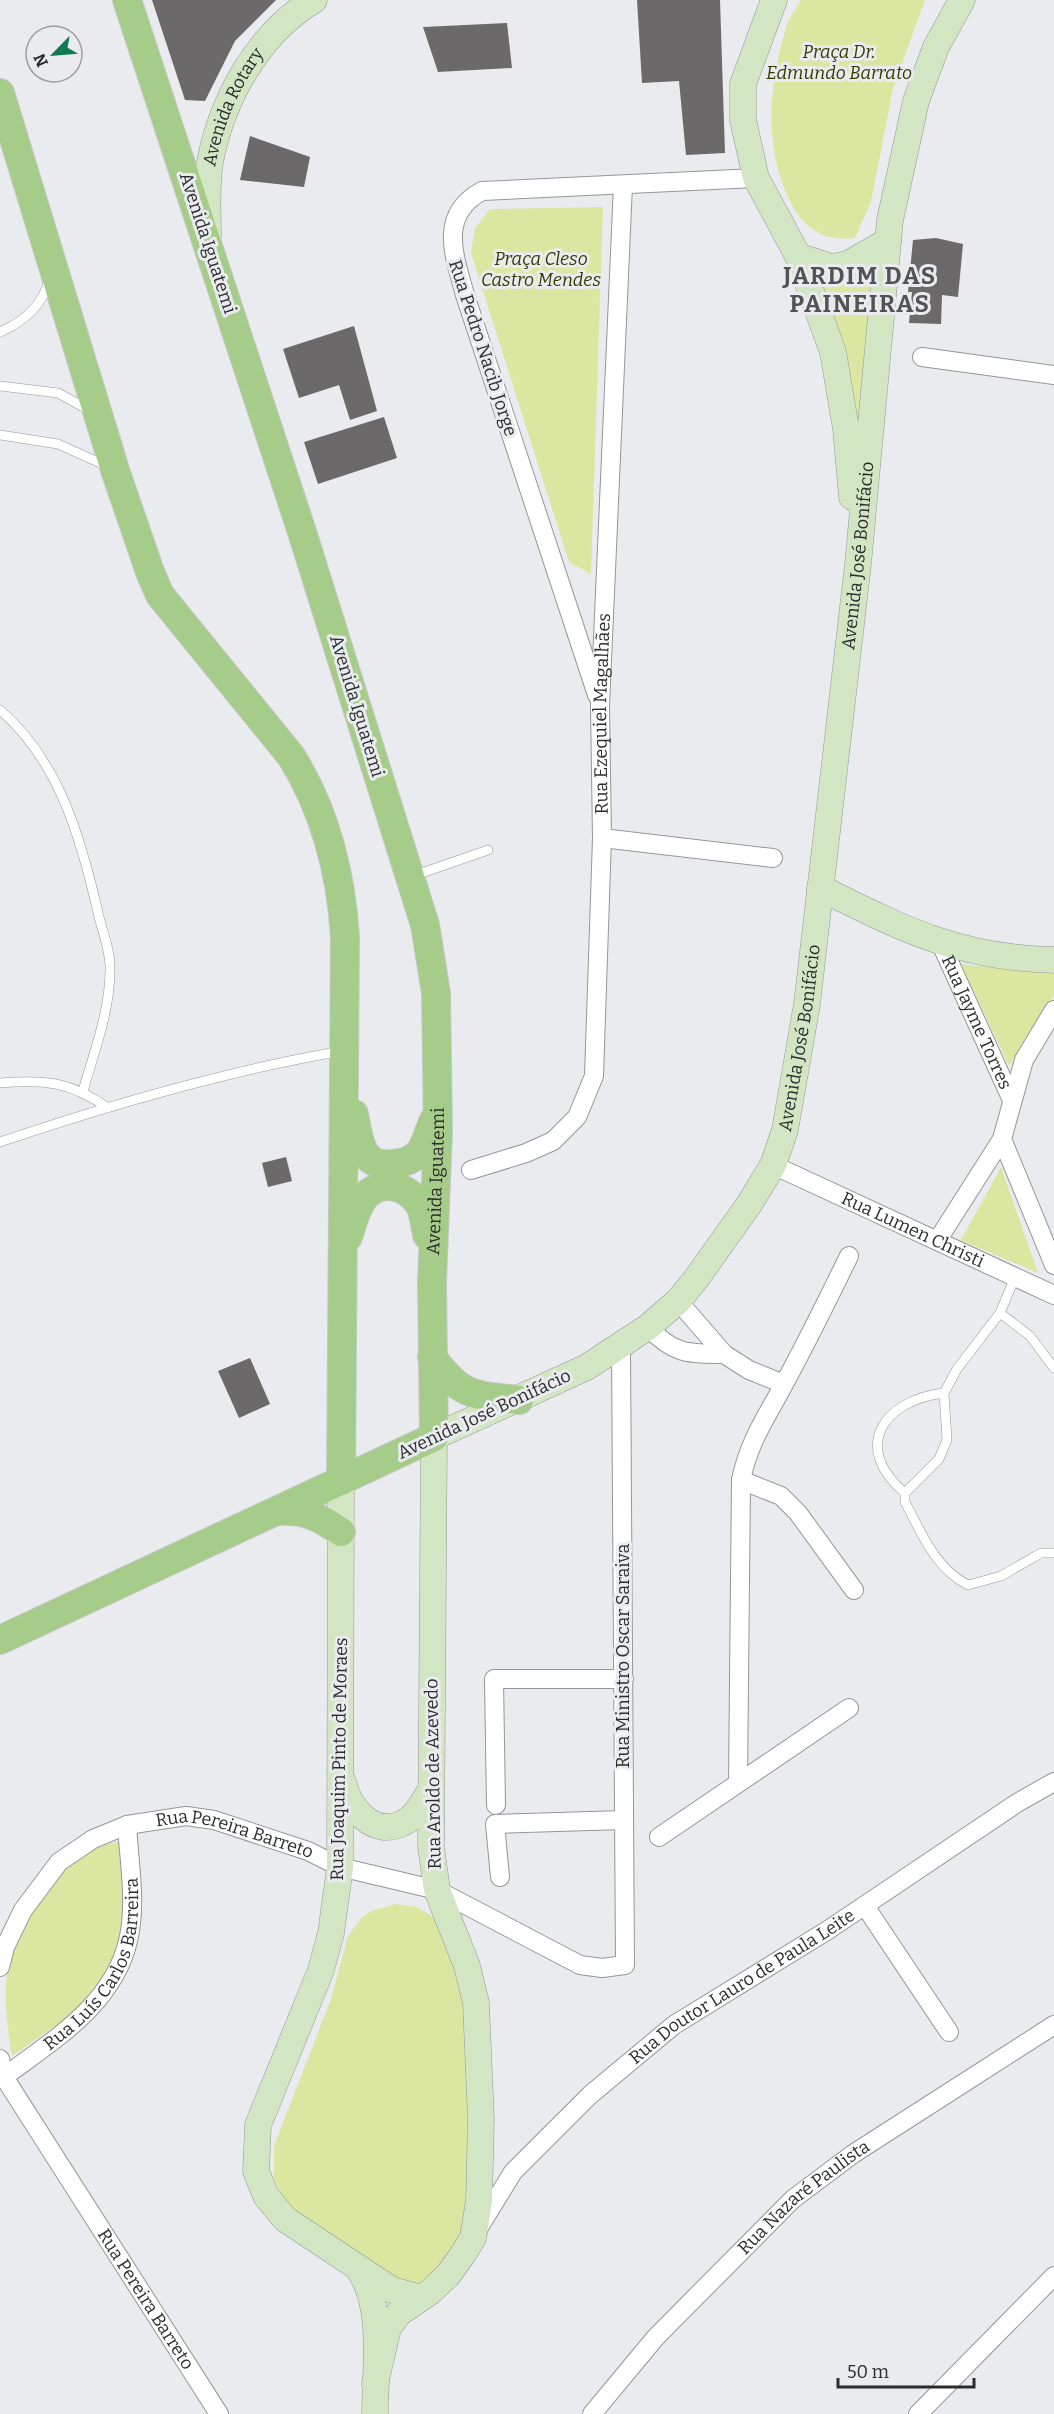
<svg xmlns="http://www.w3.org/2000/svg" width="1054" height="2414" font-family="Bitter,serif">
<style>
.green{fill:#dbe6a1}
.building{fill:#6c696b}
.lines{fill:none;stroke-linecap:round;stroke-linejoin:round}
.lane-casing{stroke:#96969a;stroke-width:10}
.street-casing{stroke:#96969a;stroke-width:20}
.secondary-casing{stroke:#96969a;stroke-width:27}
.primary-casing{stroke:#c8c8c8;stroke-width:30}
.lane{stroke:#fff;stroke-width:9}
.street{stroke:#fff;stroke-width:18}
.secondary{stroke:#d2e6c4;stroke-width:26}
.primary{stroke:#a5cc89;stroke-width:28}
.labels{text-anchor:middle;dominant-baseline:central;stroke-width:6;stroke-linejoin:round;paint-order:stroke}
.park-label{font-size:18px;font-style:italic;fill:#353a02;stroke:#eaebef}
.street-label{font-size:18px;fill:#2b2c2d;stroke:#eaebef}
.district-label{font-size:24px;font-weight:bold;letter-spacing:1.5px;fill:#525356;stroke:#eaebef}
</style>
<rect width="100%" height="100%" fill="#eaebef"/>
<path class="green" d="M801,0H925L893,88L871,202L855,238C824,242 804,229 790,201C763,147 769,84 786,28C788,18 796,9 801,0Z
M603,207L591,574L569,562L471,253L475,228L490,209Z
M876,270L858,467L816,275L856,278Z
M961,964L1054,974V996L1009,1066Z
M1001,1167L1038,1273L961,1240Z
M121,1840L125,1882L124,1928L112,1974L88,2003L12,2056C8,2034 2,1987 9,1965C22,1925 51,1876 86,1853C96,1847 110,1844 121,1840Z
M395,1904L417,1907L437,1919L467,1997L471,2216L438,2276L412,2289L293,2209L285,2201L274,2179V2146L331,1999L348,1936L362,1917L372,1911Z"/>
<path class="building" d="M152,0H276L235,41L205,101L185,100Z
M637,0H720L725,153L686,155L679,81L642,83Z
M507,23L512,68L438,72L423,27Z
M250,136L310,157L304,187L240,180Z
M936,238L963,244L958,297L942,295L941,324L909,323L912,292H908L913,240Z
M354,326L377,411L350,420L339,385L299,398L283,349Z
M384,417L397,458L318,484L304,442Z
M286,1157L292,1181L268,1187L262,1163Z
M250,1358L270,1404L239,1418L218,1371Z"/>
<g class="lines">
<g class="lane-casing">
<path id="lane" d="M0,332C23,322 42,306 49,281
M0,386L58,393L89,410
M0,435L58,444L109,467
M0,710C60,761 82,842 99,917C103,933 111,953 110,970C110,1011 94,1052 83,1091
M413,876L488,850
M0,1083C45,1079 71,1082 108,1108
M0,1142C112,1104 226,1071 342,1051
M1015,1277L1000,1313L957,1369L944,1393L947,1440L939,1459L905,1493V1502C922,1534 935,1568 968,1585L1001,1576L1041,1553H1054
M1000,1313L1030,1336L1054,1368
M905,1493C851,1448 883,1400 944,1393"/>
</g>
<g class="street-casing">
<g id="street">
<path d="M922,357L1054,375"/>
<path d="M597,695L465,295C454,255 438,215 482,191L756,178"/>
<path d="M602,838L773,858"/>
<path id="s1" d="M941,944L1011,1098"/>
<path d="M1054,1010L1024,1060L1002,1139L1054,1265"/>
<path id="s2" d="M773,1165L1054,1295"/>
<path id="s3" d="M471,1170L526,1153L553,1141L577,1117L594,1076L602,838L600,706L623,185"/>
<path d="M937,1241L1002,1139"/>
<path d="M678,1301L724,1354L749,1370L784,1384"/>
<path d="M648,1327C673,1354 688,1354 724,1354"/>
<path d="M741,1480L781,1496L798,1513L854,1590"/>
<path d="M738,1783L741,1480C749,1441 766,1418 784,1384C807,1342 828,1299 849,1256"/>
<path d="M496,1805L494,1679H624"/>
<path d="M659,1837L849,1708"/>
<path d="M500,1877L495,1824L624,1820"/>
<path d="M865,1906L949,2032"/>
<path id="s4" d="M0,1967L5,1947L23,1910L59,1862L93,1839L127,1825L186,1816L214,1820L308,1851L340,1867L437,1890L580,1965L602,1968L625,1965L621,1346"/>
<path id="s5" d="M0,2059L4,2077L219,2414"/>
<path id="s6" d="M4,2077C53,2040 113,2005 128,1941C137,1904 129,1862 127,1825"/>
<path id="s7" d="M478,2229L513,2172L590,2095L674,2025L828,1930L1017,1803L1054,1782"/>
<path id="s8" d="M592,2414L656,2337L793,2199L853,2154L1054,2025"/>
<path d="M918,2414L1054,2276"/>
</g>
</g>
<g class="secondary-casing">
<g id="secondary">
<path d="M774,0L743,84V120L756,178L798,256L833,352L846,429L852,497"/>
<path id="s9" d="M208,236C208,212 206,185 210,162C222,99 258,34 314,0"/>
<path d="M798,256L831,267L848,264L888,241"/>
<path d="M820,888C903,929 959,958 1054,960"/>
<path d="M341,1481L340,1867L331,1933L321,1970L258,2125L256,2171L266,2196L285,2219L392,2290L421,2298"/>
<path d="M343,1782C349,1808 373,1838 403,1823C416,1817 423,1802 430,1791"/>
<path d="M358,2268C385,2307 375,2368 375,2414"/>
<path id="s10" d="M375,2384L388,2328L399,2313L430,2292L448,2275L461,2257L473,2238L479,2201L481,2119L476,2003L467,1966L437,1890L431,1847L434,1437L587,1367L648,1327L678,1301L696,1279L750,1203L773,1165L785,1130L807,1004L858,564L890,220L916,101L936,47L962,0"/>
</g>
</g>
<g class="primary-casing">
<g id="primary">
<path d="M0,93L115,470L150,572L160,595L291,756C325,810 341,874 345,937L341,1481"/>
<path d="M354,1114C359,1139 360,1168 393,1164C403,1163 412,1160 418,1154C426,1146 429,1129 434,1120"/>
<path d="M348,1237C352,1225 356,1208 364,1198C380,1178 406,1185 419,1204C424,1212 425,1225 427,1235"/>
<path d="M432,1357C462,1397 472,1395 519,1400"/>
<path d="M278,1511C304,1509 320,1517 341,1532"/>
<path id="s11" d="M0,1640L434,1437L432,1282L438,1131L436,993L425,925L302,532L127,0"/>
</g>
</g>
<use href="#lane" class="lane"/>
<use href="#street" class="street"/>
<use href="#secondary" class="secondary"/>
<use href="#primary" class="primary"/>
</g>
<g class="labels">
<g class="park-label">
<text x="839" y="52">Praça Dr.<tspan x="839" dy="21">Edmundo Barrato</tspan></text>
<text x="541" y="259">Praça Cleso<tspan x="541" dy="21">Castro Mendes</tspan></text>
</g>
<g class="street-label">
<text stroke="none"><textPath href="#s9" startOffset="134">Avenida Rotary</textPath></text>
<text transform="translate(208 243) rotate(72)">Avenida Iguatemi</text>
<text transform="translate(483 348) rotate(72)">Rua Pedro Nacib Jorge</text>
<text stroke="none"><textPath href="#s10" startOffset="2055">Avenida José Bonifácio</textPath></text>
<text transform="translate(357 706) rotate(73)">Avenida Iguatemi</text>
<text stroke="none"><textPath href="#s3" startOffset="528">Rua Ezequiel Magalhães</textPath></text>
<text stroke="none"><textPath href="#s1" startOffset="86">Rua Jayme Torres</textPath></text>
<text stroke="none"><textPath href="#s10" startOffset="1569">Avenida José Bonifácio</textPath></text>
<text stroke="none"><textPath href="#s11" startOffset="735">Avenida Iguatemi</textPath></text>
<text stroke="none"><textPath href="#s2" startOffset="154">Rua Lumen Christi</textPath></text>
<text transform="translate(484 1414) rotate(-25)">Avenida José Bonifácio</text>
<text transform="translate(623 1656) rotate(-90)">Rua Ministro Oscar Saraiva</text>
<text transform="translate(339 1759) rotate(-89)">Rua Joaquim Pinto de Moraes</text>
<text transform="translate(433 1774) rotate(-91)">Rua Aroldo de Azevedo</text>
<text stroke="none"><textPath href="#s4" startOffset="310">Rua Pereira Barreto</textPath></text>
<text stroke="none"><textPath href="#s6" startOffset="152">Rua Luís Carlos Barreira</textPath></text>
<text stroke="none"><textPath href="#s7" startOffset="363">Rua Doutor Lauro de Paula Leite</textPath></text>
<text stroke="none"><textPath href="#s8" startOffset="304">Rua Nazaré Paulista</textPath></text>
<text stroke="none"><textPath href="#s5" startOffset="282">Rua Pereira Barreto</textPath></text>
</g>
<g class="district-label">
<text x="860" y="276">JARDIM DAS<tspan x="860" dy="28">PAINEIRAS</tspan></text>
</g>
</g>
<g transform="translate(54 54) rotate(245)"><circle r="28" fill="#eaebef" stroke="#9e9fa1" stroke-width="1.5"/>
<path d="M0-4.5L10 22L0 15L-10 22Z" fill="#117a54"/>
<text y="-9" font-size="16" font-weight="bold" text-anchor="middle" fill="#2b2c2d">N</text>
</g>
<path d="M838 2378v9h136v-9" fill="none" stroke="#2b2c2d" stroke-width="3"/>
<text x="847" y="2378" font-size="18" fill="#2b2c2d" stroke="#eaebef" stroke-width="4.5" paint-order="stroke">50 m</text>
</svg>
